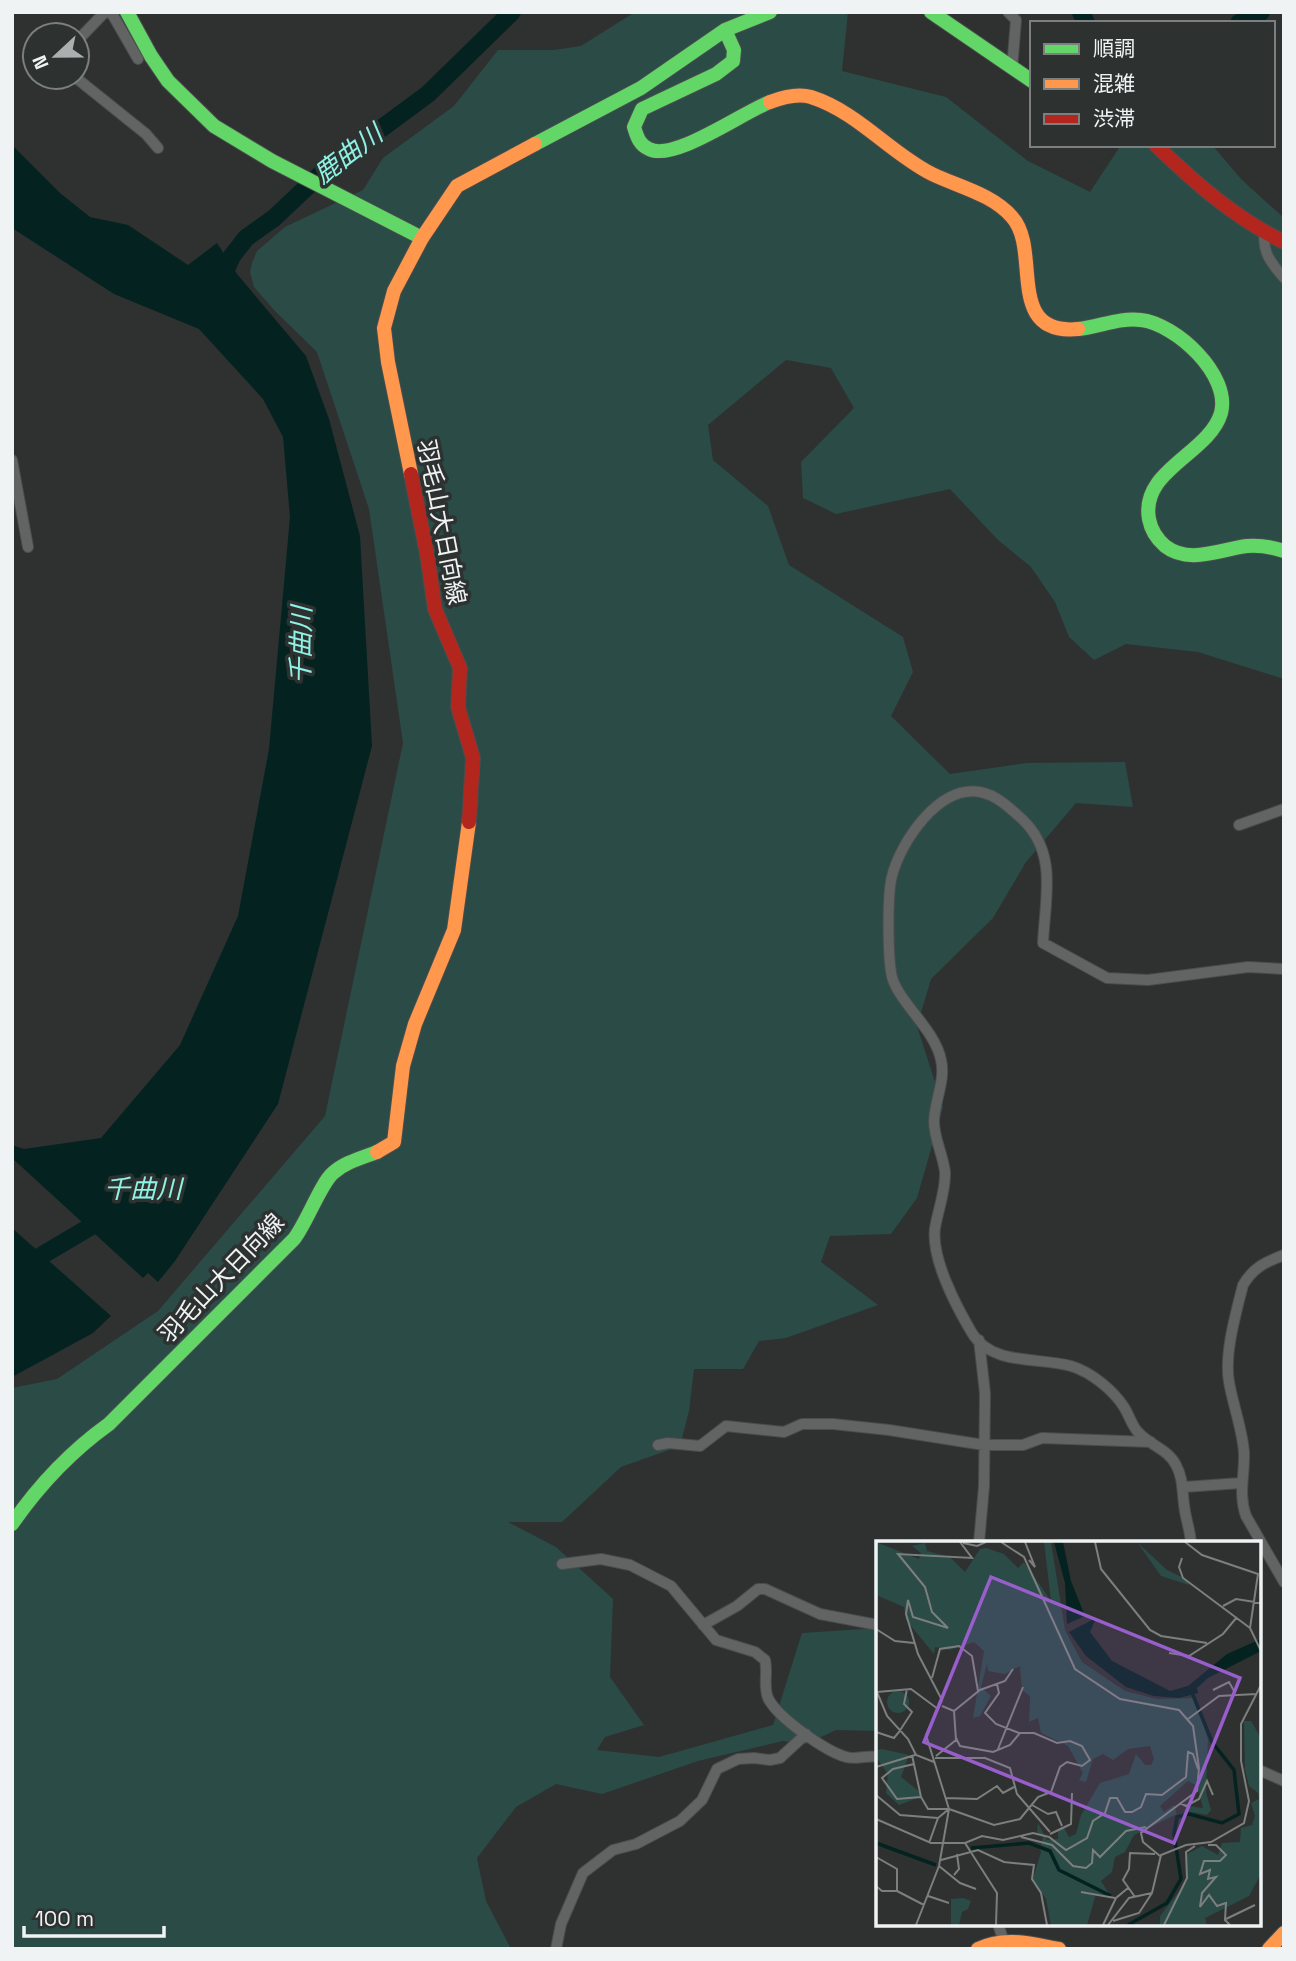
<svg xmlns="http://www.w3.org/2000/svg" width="1296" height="1961" font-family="'Space Grotesk','Noto Sans JP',sans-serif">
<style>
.green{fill:#2b4b47}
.water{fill:#042320}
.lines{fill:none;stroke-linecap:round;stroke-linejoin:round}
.river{stroke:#042320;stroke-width:18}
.street-casing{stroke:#4a4d4d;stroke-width:12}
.fast-casing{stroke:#4a4d4d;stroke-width:16}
.slow-casing{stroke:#4a4d4d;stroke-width:16}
.jam-casing{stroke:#4a4d4d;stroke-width:16}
.street{stroke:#626464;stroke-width:10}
.fast{stroke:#63d668;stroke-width:14}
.slow{stroke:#ff974d;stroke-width:14}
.jam{stroke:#b3261e;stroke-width:14}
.labels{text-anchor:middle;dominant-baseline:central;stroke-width:7;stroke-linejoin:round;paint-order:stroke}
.street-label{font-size:24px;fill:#f0f3f3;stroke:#2d3231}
.water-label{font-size:26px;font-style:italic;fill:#8ef2e5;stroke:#2d3231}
.inset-river{fill:none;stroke:#042320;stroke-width:3.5}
.inset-road{fill:none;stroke:#7c7f7e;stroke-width:2}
.view{fill:#985ecc;fill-opacity:0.15;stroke:#985ecc;stroke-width:3.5}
.inset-edge{fill:none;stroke:#f0f3f3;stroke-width:3.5}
</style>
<rect width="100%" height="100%" fill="#2e3130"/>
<path class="green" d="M635,12H848L842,71L946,97L1028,161L1090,192L1119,148L1115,145H1212L1242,180L1284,218V679L1198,652L1126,644L1094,660L1069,637L1055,602L1031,567L998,540L950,489L836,514L803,498L801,462L854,408L831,368L786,360L708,425L713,460L768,506L789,565L903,637L913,672L891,716L950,774L1027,763L1125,762L1133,807L1076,803L1026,862L993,918L931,979L917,1026L943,1107L917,1198L891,1234L830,1236L821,1262L878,1305L786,1338L759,1341L743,1369H694L689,1411L680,1446L621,1467L562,1522H508L556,1547L613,1599L610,1677L644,1725L605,1737L597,1750L659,1757L773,1725L802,1633L878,1628V1731L836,1730L806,1744L783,1741L698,1761L602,1794L556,1784L516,1807L477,1858L486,1901L511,1949H12V1388L57,1379L158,1311L325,1116L403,743L369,509L317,352L275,311L254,287L250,272L252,263L257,251L285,227L363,190L383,158L454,106L498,50H554L581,46Z"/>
<path class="water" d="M12,145L60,193L90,217L128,225L188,265L217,243L237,274L306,356L329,419L360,536L372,746L278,1104L175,1261L158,1282L148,1273L143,1278L12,1158V1145L24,1149L101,1138L180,1045L238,916L269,749L290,517L283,437L263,399L199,329L114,294L12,228Z
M12,1228L111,1316L93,1333L12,1377Z"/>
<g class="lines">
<path class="river" d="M1081,12L1086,23
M1239,23L1261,12
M220,283L232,256L246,238L274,218L325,170L428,94L512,12
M12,1273L95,1224L102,1212"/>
<g class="street-casing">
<path id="street" d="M111,12L138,59
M1008,12L1016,20L1012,69
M77,41L105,12
M75,77L146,134L158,148
M1265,231C1261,251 1271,263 1284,278
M12,460L28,547
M1239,825L1284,809
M1284,1255C1265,1262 1253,1268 1243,1285C1236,1313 1224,1354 1229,1382C1233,1405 1242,1428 1244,1452C1245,1474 1238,1494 1246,1516L1284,1582
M979,1340L985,1393L984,1486L979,1543
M658,1445L668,1443L700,1446L726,1426L784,1432L802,1424H833L889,1430L984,1445H1023L1042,1438L1151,1442
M1184,1487L1241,1483
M1191,1543C1190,1529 1185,1517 1184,1504C1182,1490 1183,1478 1176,1465C1168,1449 1149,1445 1138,1432C1132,1426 1129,1415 1124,1407C1113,1390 1091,1372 1071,1366C1039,1357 992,1366 972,1333C956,1306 931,1258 935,1228C938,1210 946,1190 945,1172C943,1155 934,1138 934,1122C934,1102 946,1080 941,1060C935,1028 894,999 891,972C888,952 887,895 892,876C901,841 939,785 980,792C997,795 1011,809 1023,820C1058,854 1045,898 1043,943L1107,978L1148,980L1248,967L1284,969
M562,1564L601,1559L630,1565L671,1586L716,1640L755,1652L765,1660C768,1672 763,1686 768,1698C777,1717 825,1751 846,1757C855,1760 867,1755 878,1757
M703,1625L737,1606L758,1589H765L820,1614L878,1625
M1259,1770L1284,1781
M998,1924L1003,1939
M556,1949L561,1924L583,1873L613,1850L636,1844L680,1821L702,1800L717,1769L738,1759L754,1758L770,1760L780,1758L806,1734"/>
</g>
<g class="fast-casing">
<path id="fast" d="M127,12L151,56L168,81L214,126L272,161L422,238
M931,12L1032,81
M725,30L734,50L733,61L716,74L642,109L634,127C637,136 639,145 649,149C674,162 743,112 770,102
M535,144L641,88L725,30L770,12
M1078,329C1099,327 1120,317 1141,320C1176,324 1231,375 1221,413C1209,454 1140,470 1149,519C1151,530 1157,539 1165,546C1189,565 1221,549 1247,546C1260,545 1272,547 1284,551
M12,1524C39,1485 70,1452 109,1424L294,1239C307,1222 321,1183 333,1173C345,1162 362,1158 377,1152"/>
</g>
<g class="slow-casing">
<path id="slow" d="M770,102C783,97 797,93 811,97C858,112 890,153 932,174C959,187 992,194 1012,217C1042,250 1004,336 1078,329
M411,474L388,362L384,328L394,291L422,238L457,186L535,144
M377,1152L394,1142L403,1066L415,1024L454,930L469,822
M978,1949C1005,1936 1031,1944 1059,1949
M1269,1949L1284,1933"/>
</g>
<g class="jam-casing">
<path id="jam" d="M1156,145C1195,183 1235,218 1284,242
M411,474L427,554L435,609L460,668L458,707L473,758L469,822"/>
</g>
<use href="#street" class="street"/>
<use href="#fast" class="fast"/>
<use href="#slow" class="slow"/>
<use href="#jam" class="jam"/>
</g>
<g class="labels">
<g class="street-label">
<text transform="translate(442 522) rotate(79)">羽毛山大日向線</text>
<text transform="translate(221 1278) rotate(-46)">羽毛山大日向線</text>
</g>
<g class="water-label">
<text transform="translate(348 154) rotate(-37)">鹿曲川</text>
<text transform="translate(301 645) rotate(-89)">千曲川</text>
<text x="143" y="1189">千曲川</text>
</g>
</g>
<g transform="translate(876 1541)">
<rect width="385" height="385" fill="#2e3130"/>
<path d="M0,1L43,18L45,12L36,5L49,2L51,10L74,16L89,31L104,8L110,7L128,13L142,27L148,21L175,60L168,1H175L189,89L206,121L249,150L281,158L319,157L332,198L330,251L335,269L331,274L310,270L313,265L327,267L321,245L312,240L284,265L288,271L298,264L301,273L258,294L249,311L239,316L236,331L225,340L234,354L220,353L211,384H175L170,358L157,338L165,311L160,302L165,304L167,296L161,291L162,282L171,299L182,298V290L188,287L193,296L200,293L205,274L224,242L253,233L260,213L269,224H275L278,218L274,205L252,208L237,219L227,213L217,218L210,241L203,239L207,232L192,205L165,192L162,177L153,181L154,155L146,149L144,125L129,133L112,130L111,123L105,146L115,155L104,175L97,177L108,110L98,101L74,109L59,106L58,113L30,79L28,66L0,54ZM261,1L291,29L310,38L313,44L285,35ZM11 161a11 11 0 1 1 22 0a11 11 0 1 1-22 0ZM368,180H375L385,197V333L373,355L329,377L331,384H284V375L311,340V313L326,305L342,314L346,302L364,301L365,287L376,284L379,275L375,262L383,258L382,252L373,245L369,229ZM6,208L33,214L25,236L44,251V256L23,264L10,252L12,233L0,216V209ZM87,357L95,360L92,368L86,371L83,384H75V358Z" fill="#2b4b47"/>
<path d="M178,1H187L195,40L209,75L191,83L189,42ZM220,77L214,91L236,120L294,150L312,145L351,113L385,98V110L332,137L321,147L322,152L303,157L278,155L250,146L210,115L193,91Z" fill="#042320"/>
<path class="inset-river" d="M0,302L60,324M95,307L153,302L174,310L183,329L235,355M252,384L291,362L305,338L298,293L301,276L313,273L346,282L363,273L358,229L336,201L315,149"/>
<path class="inset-road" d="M125,1L148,16L199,128L244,158L303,169L317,185L323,227L321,250L265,292L267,301L284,315M149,1L159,26L153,19M219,1L225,28L274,89L285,95L331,102M309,1L326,14L382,33L374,87L385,110M87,2L101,5L110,1M306,17L303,26L307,37L374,87M347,65L360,58L385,62M0,88L19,100L38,102M293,112L313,115L347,93L361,76M56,137L64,108L83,105L96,115L102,150M121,143L123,152L109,172L120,183L143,192M337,149L353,141L358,150M1,151L11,175L32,198L40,214L58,221M1,151L35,148L62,168M78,170L104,149L129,140L137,128M312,178L343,155L380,153M0,191L18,197L23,191L36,171L28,163L31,148M122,208L147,146M36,214L45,256L52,268H73M60,215L80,199L78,170L66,165M59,217H109L134,227L141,253L174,291M38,223L17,228L6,237L21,258L45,256M0,226L39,214M0,254L24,274L62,277M70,257L101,258L121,245L127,252L138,246M304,262L310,265L323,258L331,240L337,254M156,264L172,273L180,271L186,285M0,278L55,302H89L106,295L127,299L157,292L173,296L190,309L211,297L217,280L229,272L234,257H241L249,271H256L265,266L270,253L286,254L310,236L312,211L317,213L322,228M174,293L195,283L196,252M145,296L176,304L197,325L210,327L216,322L217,309L224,316L250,290L270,286M53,302L62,277L73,268L118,284L144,278L162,256L175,251L184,226L191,221L206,225L214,219L206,205L194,200L181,202L158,192H144L134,204L117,211L84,205L80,197M89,302L121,352L120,384M332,304H340L350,314L344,320H328L324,333L334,329L332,338L340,336L326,352L324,366L333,354L341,365L350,362L349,379L354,384M0,316L21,328V350M65,319L102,309L128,321L158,324L156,338L165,352L171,384M63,325L84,342L100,348M78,334L83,328L81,313M0,345L6,350H21M21,350L48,364M205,351L239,357M52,355L73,362M259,356L247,339L253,328L254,312L279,313M350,378L379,364M237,380L263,372L276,352M40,384L63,325L73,268L50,194L66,159L42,113L30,73L32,59L37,76L72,87L56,71L49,46L22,13L96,17L84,1M227,384L240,357L252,347M232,384L253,357L276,352L285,314L310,304L335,301L368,282L373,260L365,220V183L385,144M288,384L311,337L310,311L319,305"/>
<path class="view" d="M115,36L364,137L298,302L48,201Z"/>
<rect width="385" height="385" class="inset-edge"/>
</g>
<rect width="1296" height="1961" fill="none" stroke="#f0f3f3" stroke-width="28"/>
<rect x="1030" y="21" width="245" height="126" fill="#2d3231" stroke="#7b7f7f" stroke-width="2"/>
<rect x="1044" y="44" width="35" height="10" fill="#63d668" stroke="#7b7f7f" stroke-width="2"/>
<text x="1093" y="56" font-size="21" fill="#f0f3f3">順調</text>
<rect x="1044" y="79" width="35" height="10" fill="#ff974d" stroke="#7b7f7f" stroke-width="2"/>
<text x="1093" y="91" font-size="21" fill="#f0f3f3">混雑</text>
<rect x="1044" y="114" width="35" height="10" fill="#b3261e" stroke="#7b7f7f" stroke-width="2"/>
<text x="1093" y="126" font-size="21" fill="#f0f3f3">渋滞</text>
<g transform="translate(56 56) rotate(248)"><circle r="33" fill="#2d3231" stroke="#7b7f7f" stroke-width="2"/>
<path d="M0-5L12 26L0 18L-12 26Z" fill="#acafaf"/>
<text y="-10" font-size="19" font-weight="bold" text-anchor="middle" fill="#f0f3f3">N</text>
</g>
<path d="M24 1926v10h140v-10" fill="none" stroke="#f0f3f3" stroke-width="3.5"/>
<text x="35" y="1926" font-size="21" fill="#f0f3f3" stroke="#2d3231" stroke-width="5" paint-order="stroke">100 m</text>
</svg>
